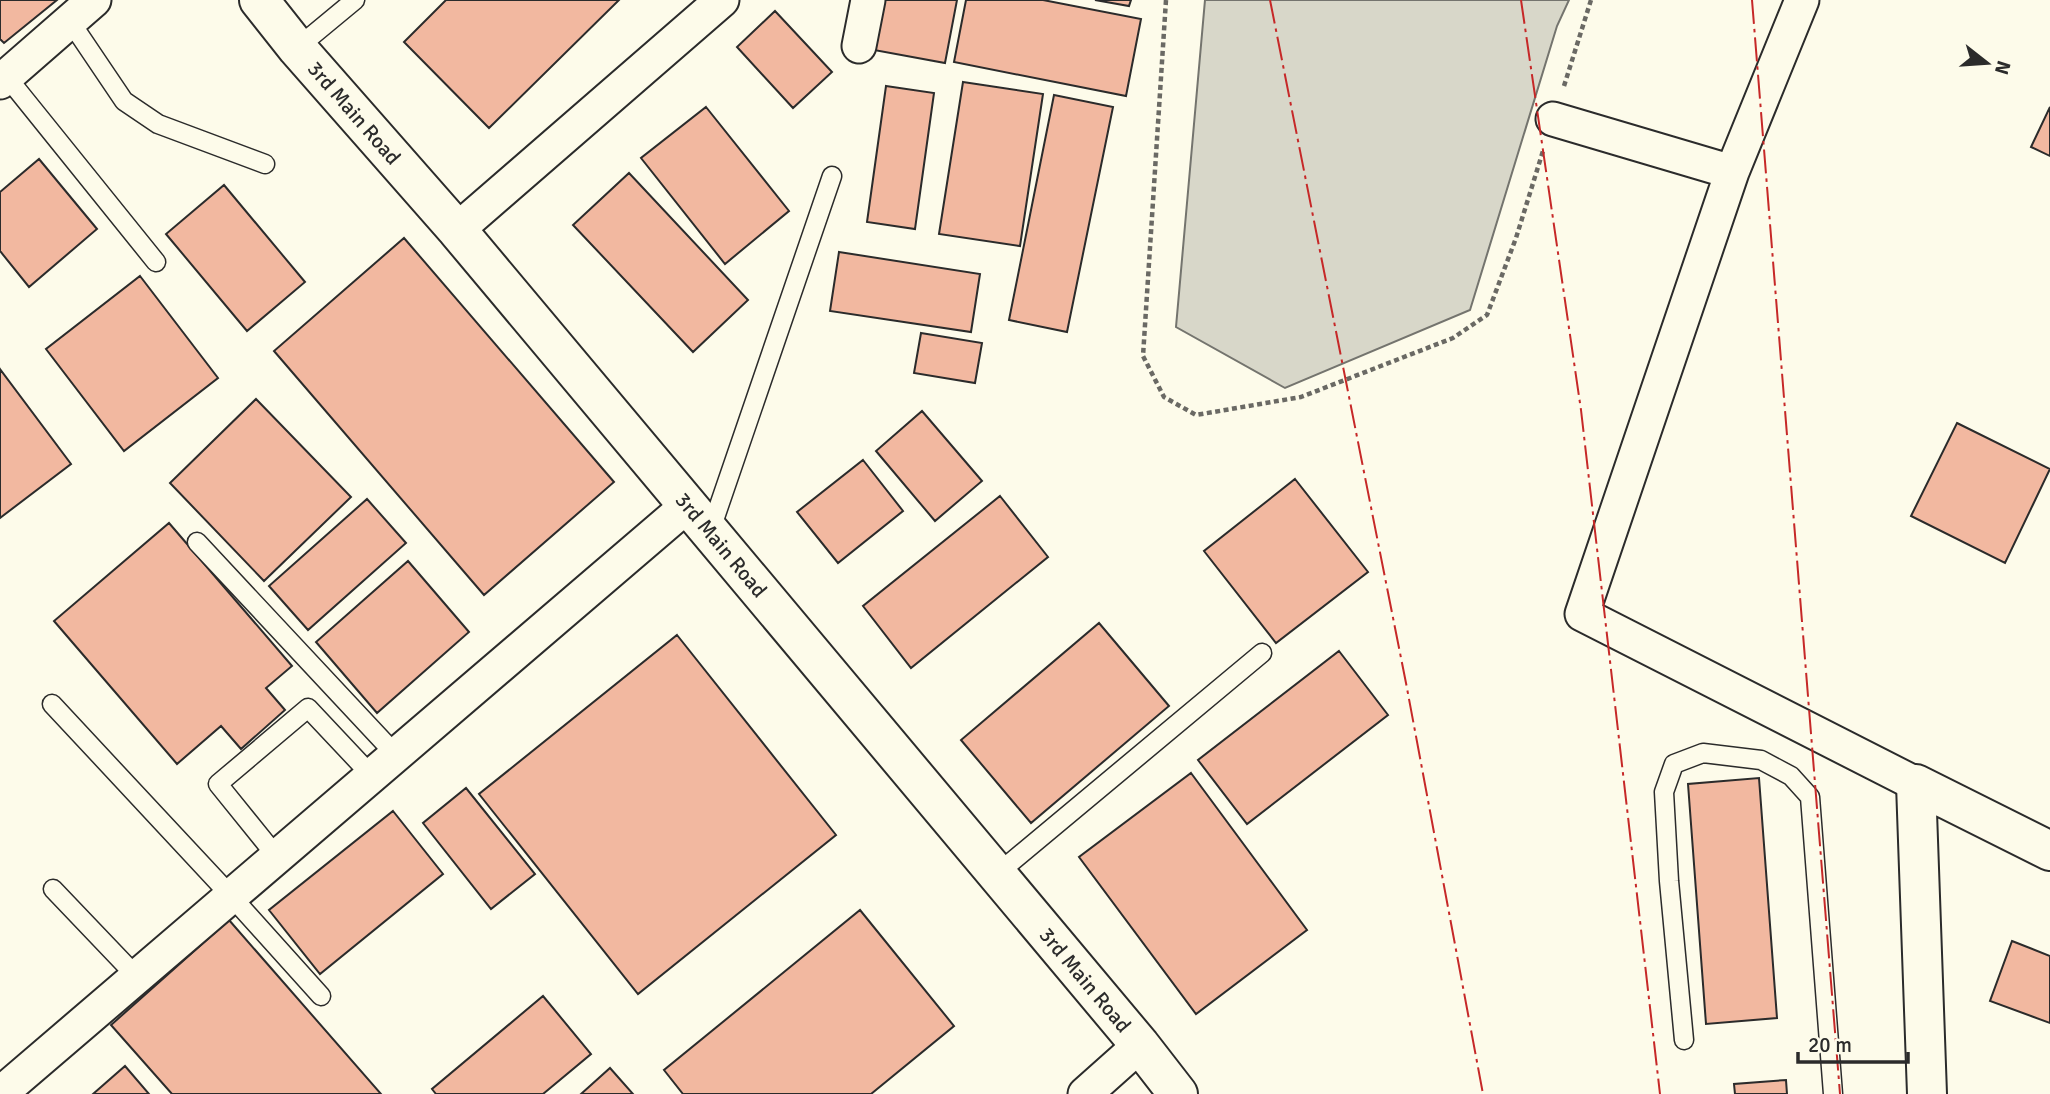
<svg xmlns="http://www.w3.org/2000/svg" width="2050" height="1094" font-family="Signika,sans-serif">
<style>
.water{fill:#d8d7c9;stroke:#74746e;stroke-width:2}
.building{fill:#f2b8a0;stroke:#2b2b2b;stroke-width:2}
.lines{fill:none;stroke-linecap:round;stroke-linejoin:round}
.service-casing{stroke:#2b2b2b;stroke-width:21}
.minor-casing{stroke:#2b2b2b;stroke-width:37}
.tertiary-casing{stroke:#2b2b2b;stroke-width:42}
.secondary-casing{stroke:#2b2b2b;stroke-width:42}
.path{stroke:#6a6964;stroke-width:4.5;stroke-dasharray:5 3.5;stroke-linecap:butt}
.service{stroke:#fdfbea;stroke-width:18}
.minor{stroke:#fdfbea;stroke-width:33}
.tertiary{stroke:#fdfbea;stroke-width:38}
.secondary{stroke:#fdfbea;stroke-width:38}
.power{stroke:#c62828;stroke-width:2;stroke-dasharray:24 5 3.5 5;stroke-linecap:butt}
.labels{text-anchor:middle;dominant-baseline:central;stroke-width:5;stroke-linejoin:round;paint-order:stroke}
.street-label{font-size:21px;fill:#2b2b2b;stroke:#fdfbea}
</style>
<rect width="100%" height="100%" fill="#fdfbea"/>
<path class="water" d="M1205,0H1569L1557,26L1470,310L1285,388L1176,327Z"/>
<path class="building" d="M0,0H57L4,43L0,39Z
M446,0H619L489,128L404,42Z
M883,0H957L945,63L874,50Z
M966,0H1043L1141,19L1126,96L954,62Z
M1095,0H1131L1129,6Z
M775,11L832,72L793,108L737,47Z
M963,82L1043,94L1020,246L939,234Z
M886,86L934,93L915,229L867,222Z
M1054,95L1113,107L1067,332L1009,320Z
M706,107L789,211L725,264L641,158Z
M2050,107V156L2031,147Z
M39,159L97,229L29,287L0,251V192Z
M629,173L748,300L693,352L573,225Z
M224,185L305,282L247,331L166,234Z
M404,238L614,482L484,595L274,351Z
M839,252L980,274L971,332L830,311Z
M140,276L218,378L124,451L46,349Z
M921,333L982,343L975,383L914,373Z
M0,369L71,464L0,518Z
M256,399L351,497L264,581L170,483Z
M922,411L982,481L935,521L876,451Z
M1957,423L2050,469L2005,563L1911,516Z
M863,460L903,511L838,563L797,512Z
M1295,479L1368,572L1276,643L1204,551Z
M1000,496L1048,557L911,668L863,606Z
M367,499L406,543L308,630L269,586Z
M169,523L292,666L266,688L285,710L241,749L221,726L177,764L54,621Z
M408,561L469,632L377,713L316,642Z
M1099,623L1169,706L1031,823L961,740Z
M677,635L836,835L638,994L479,794Z
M1339,651L1388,715L1247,824L1198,760Z
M1191,773L1307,930L1196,1014L1079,857Z
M1759,778L1777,1018L1706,1024L1688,784Z
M466,788L535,874L491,909L423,823Z
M393,811L443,874L320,974L269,910Z
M860,910L954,1026L871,1094H683L664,1070Z
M229,920L381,1094H172L111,1025Z
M2012,941L2050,956V1023L1990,1001Z
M543,996L591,1054L543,1094H436L432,1089Z
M125,1066L149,1094H93Z
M610,1068L633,1094H581Z
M1786,1080L1787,1094H1735L1734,1084Z"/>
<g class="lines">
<g class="service-casing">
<path id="service" d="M70,21L124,101L158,124L265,164
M297,48L355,0
M2,71L156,262
M710,532L832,176
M197,542L396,755
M52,704L231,896L321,996
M277,857L218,784L308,708L372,776
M997,874L1262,653
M53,889L137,977
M1684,1040L1669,881L1664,792L1674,764L1703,753L1761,760L1791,776L1810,797L1833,1094"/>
</g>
<g class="minor-casing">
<path id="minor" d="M1802,0L1732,172L1582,614L1916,784
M859,46L868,0
M0,82L94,0
M1553,119L1732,172
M457,230L722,0
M0,1094L688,505
M1085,1094L1140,1045"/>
</g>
<g class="tertiary-casing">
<path id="tertiary" d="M1927,1094L1916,784L2050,851"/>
</g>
<g class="secondary-casing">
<path id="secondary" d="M259,0L297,48L457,230L1140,1045L1178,1094"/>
</g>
<path class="path" d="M1166,0L1143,356L1164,397L1196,415L1301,397L1453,338L1487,315L1516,238L1543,151
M1564,86L1591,0"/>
<use href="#service" class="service"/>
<use href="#minor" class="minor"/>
<use href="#tertiary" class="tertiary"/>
<use href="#secondary" class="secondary"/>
<path class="power" d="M1270,0L1406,683L1483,1094
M1521,0L1581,410L1660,1094
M1752,0L1840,1094"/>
</g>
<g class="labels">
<g class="street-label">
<text transform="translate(354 113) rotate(49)">3rd Main Road</text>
<text transform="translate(721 545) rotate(50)">3rd Main Road</text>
<text transform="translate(1085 980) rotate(50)">3rd Main Road</text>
</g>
</g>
<g transform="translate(1987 63) rotate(107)" stroke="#fdfbea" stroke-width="5" paint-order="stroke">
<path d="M0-5L12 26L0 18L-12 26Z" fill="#2b2b2b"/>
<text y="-10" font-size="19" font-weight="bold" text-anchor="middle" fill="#2b2b2b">N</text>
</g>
<path d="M1798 1052v10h110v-10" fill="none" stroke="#2b2b2b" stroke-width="3.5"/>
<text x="1808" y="1052" font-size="21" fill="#2b2b2b" stroke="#fdfbea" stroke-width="5" paint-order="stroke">20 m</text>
</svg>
